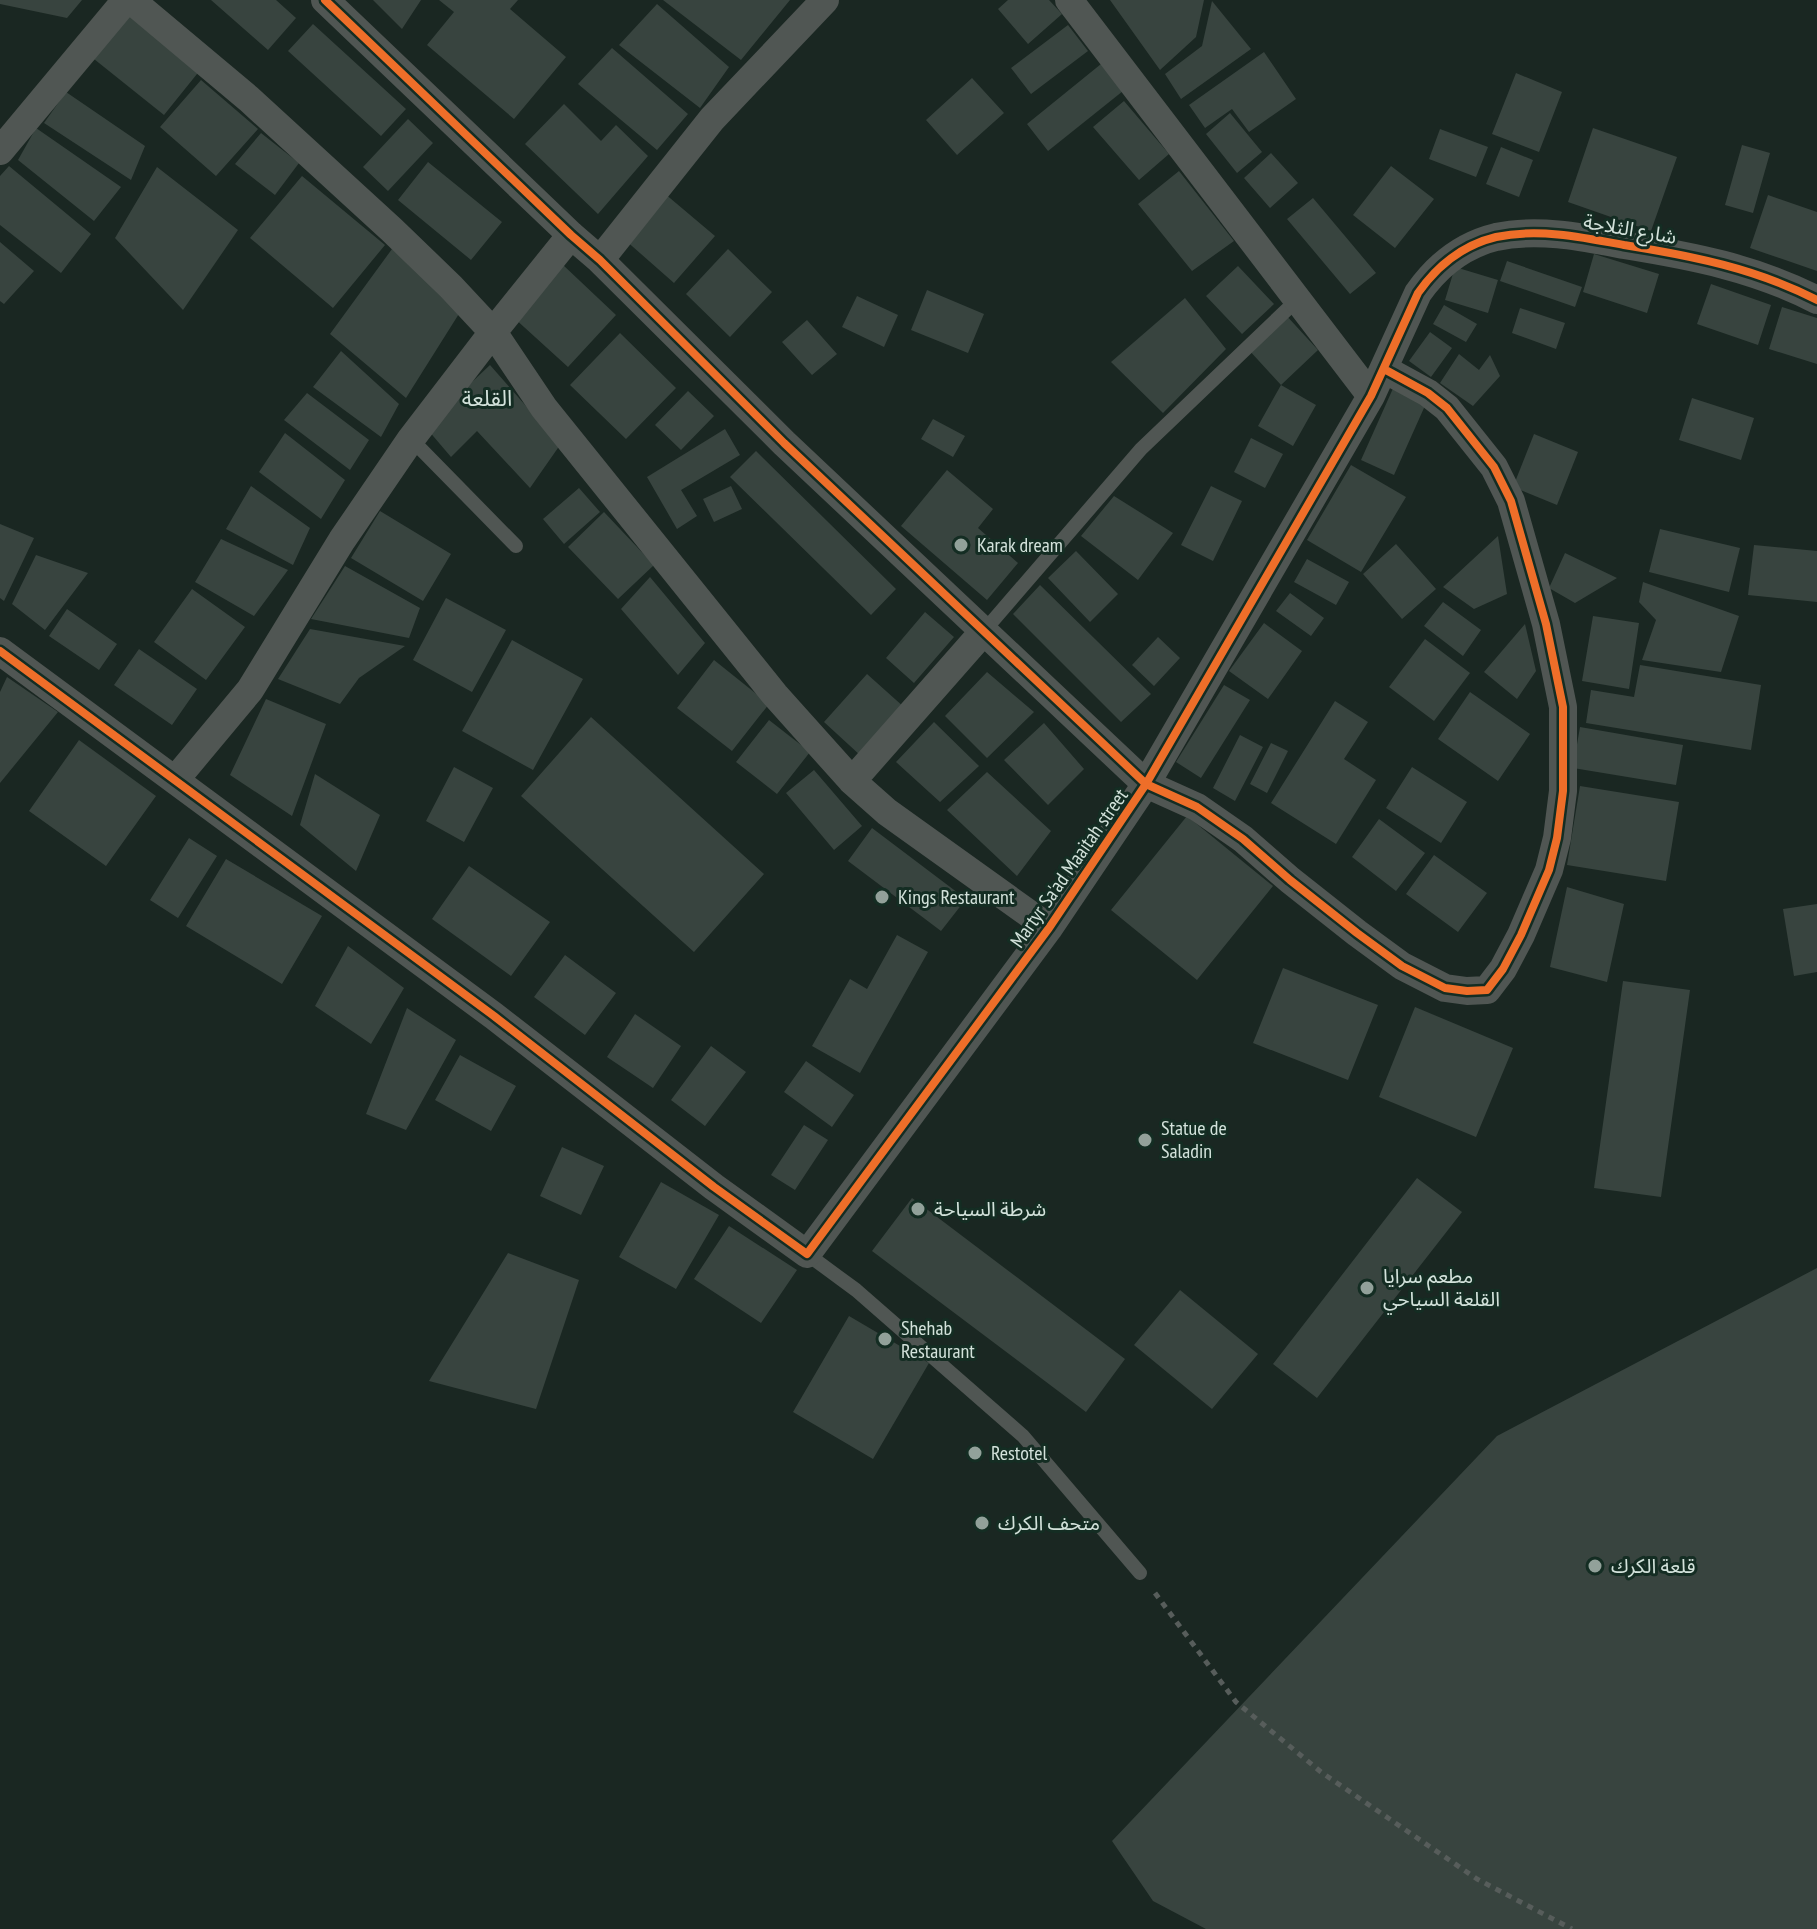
<svg xmlns="http://www.w3.org/2000/svg" width="1817" height="1929" font-family="'PT Sans Narrow','Noto Sans Arabic',sans-serif">
<style>
.building{fill:#38443f}
.lines{fill:none;stroke-linecap:round;stroke-linejoin:round}
.path{stroke:#575d5b;stroke-width:5;stroke-dasharray:6 6;stroke-linecap:butt}
.service{stroke:#505653;stroke-width:14}
.minor{stroke:#505653;stroke-width:28}
.cycleway-casing{stroke:#142d23;stroke-width:13}
.cycleway{stroke:#ee6e29;stroke-width:8}
.poi-dot{fill:#92a19a;stroke:#142d23;stroke-width:3}
.labels{text-anchor:middle;dominant-baseline:central;stroke-width:6;stroke-linejoin:round;paint-order:stroke}
.street-label{font-size:20px;fill:#d3e2db;stroke:#142d23}
.poi-label{font-size:20px;fill:#d3e2db;stroke:#142d23;text-anchor:start}
.neighbourhood-label{font-size:22px;fill:#d3e2db;stroke:#142d23}
</style>
<rect width="100%" height="100%" fill="#1a2722"/>
<path class="building" d="M0,0H82L67,18L0,4Z
M211,0H276L296,18L268,50Z
M373,0H421L402,29Z
M439,0H518L510,9L566,57L514,119L427,45L454,12Z
M663,0H790L741,60Z
M1008,0H1049L1062,14L1028,44L998,9Z
M1110,0H1204L1196,37L1160,70Z
M1212,1L1251,49L1181,99L1165,74L1202,46Z
M657,4L729,67L700,108L619,45Z
M130,13L201,69L164,115L94,59Z
M313,24L406,109L381,136L288,51Z
M1068,25L1088,51L1031,94L1011,68Z
M612,48L688,114L657,150L578,84Z
M1264,52L1296,99L1249,132L1232,109L1205,128L1189,105Z
M1101,64L1123,91L1048,151L1027,124Z
M1516,73L1562,92L1539,152L1492,134Z
M972,78L1004,113L957,155L926,120Z
M201,80L258,129L216,176L160,127Z
M66,92L145,146L131,180L44,123Z
M1124,101L1169,154L1139,180L1093,127Z
M564,104L601,141L616,125L648,156L598,214L525,144Z
M1230,113L1262,152L1237,173L1206,134Z
M408,119L433,143L388,191L363,167Z
M36,128L121,187L94,221L18,160Z
M1593,128L1677,157L1651,231L1568,202Z
M1440,129L1488,147L1476,177L1429,159Z
M261,133L299,163L275,195L235,164Z
M1742,145L1770,153L1753,213L1725,205Z
M1501,147L1533,160L1519,197L1486,184Z
M1271,153L1298,183L1270,208L1244,178Z
M428,162L502,222L471,260L398,200Z
M9,166L91,234L61,273L0,225V176Z
M1391,166L1434,199L1395,248L1353,215Z
M157,167L238,230L183,310L115,238Z
M1179,171L1234,241L1192,271L1138,204Z
M302,176L385,245L333,308L250,238Z
M664,193L715,236L674,283L624,239Z
M1768,195L1817,212V271L1750,248Z
M1313,198L1376,273L1350,294L1287,219Z
M0,242L34,271L4,304L0,301Z
M392,249L462,309L406,398L330,334Z
M728,249L772,292L730,337L686,294Z
M1594,254L1659,274L1647,313L1583,292Z
M1507,261L1582,287L1575,307L1500,281Z
M562,264L616,315L568,367L513,317Z
M1238,266L1274,304L1242,334L1206,296Z
M1455,267L1498,280L1488,313L1445,300Z
M1711,284L1771,305L1758,345L1697,324Z
M927,290L984,314L968,353L911,330Z
M857,296L898,315L884,347L842,327Z
M1185,298L1226,349L1163,413L1111,362Z
M1444,305L1477,324L1466,342L1433,324Z
M1782,307L1817,318V364L1769,349Z
M1520,308L1565,323L1556,349L1512,333Z
M1285,314L1318,350L1281,385L1248,349Z
M807,320L837,354L812,375L782,342Z
M1430,332L1452,348L1431,377L1409,361Z
M620,333L676,388L626,439L570,385Z
M341,351L399,404L381,437L313,387Z
M1459,354L1479,370L1490,355L1500,376L1473,406L1440,383Z
M490,365L560,445L530,488L477,431L451,457L428,430L454,399Z
M1395,384L1428,399L1394,475L1361,460Z
M1281,385L1316,405L1293,446L1258,426Z
M688,391L714,416L681,450L655,425Z
M307,393L369,440L350,470L284,420Z
M1692,398L1754,418L1741,460L1679,440Z
M933,419L965,436L953,457L921,439Z
M725,429L740,455L681,490L697,516L677,529L647,477Z
M285,433L345,480L321,519L259,472Z
M1534,434L1578,452L1557,505L1513,487Z
M1251,438L1283,454L1265,488L1234,472Z
M756,451L896,589L871,615L730,477Z
M1351,465L1406,497L1361,572L1307,540Z
M947,470L993,509L978,528L1018,563L987,600L901,526Z
M251,486L310,528L293,565L226,529Z
M731,486L742,509L714,522L703,499Z
M1211,486L1242,501L1213,561L1181,545Z
M579,488L600,512L564,544L543,519Z
M1114,496L1173,533L1138,580L1081,536Z
M380,511L451,554L423,601L351,558Z
M604,512L654,565L618,599L568,547Z
M0,524L34,538L4,601L0,598Z
M1660,529L1740,548L1729,592L1649,572Z
M1498,536L1507,594L1474,609L1443,587Z
M221,539L288,570L254,616L195,582Z
M1396,544L1436,589L1402,619L1363,574Z
M1754,545L1817,551V602L1748,595Z
M1076,551L1118,594L1090,622L1048,578Z
M1565,553L1617,578L1575,603L1549,588Z
M36,555L88,573L45,630L12,604Z
M1307,559L1349,582L1336,605L1294,582Z
M345,566L420,608L409,638L311,619Z
M650,577L705,643L678,675L621,609Z
M1643,582L1739,616L1721,672L1642,660L1656,620L1639,602Z
M1040,585L1151,694L1121,722L1013,614Z
M192,589L245,627L206,680L154,642Z
M1290,593L1324,618L1311,636L1276,611Z
M446,598L506,630L472,692L413,660Z
M1443,602L1481,630L1463,656L1424,626Z
M67,609L117,644L99,670L49,636Z
M925,612L954,637L914,683L886,658Z
M1593,616L1639,623L1629,689L1582,681Z
M1264,623L1302,651L1268,699L1229,671Z
M1525,624L1536,671L1517,699L1484,672Z
M310,629L405,646L359,678L340,704L278,679Z
M1158,637L1180,658L1154,686L1132,665Z
M1425,639L1470,673L1434,721L1389,687Z
M512,640L583,679L533,770L462,731Z
M139,649L197,689L172,725L114,685Z
M714,660L769,704L732,751L677,708Z
M1640,665L1761,685L1751,750L1586,723L1591,690L1634,697Z
M987,672L1034,712L987,758L945,716Z
M867,674L905,708L861,756L824,722Z
M7,677L58,712L0,783V692Z
M1224,685L1250,700L1201,778L1176,762Z
M1470,692L1530,734L1498,781L1438,739Z
M266,699L326,724L292,816L230,775Z
M1335,701L1368,722L1344,759L1376,780L1336,844L1271,803Z
M591,717L764,874L694,952L521,796Z
M769,720L810,752L777,794L736,762Z
M934,722L979,766L940,802L896,762Z
M1044,723L1084,769L1048,805L1004,760Z
M1580,727L1683,745L1676,785L1573,768Z
M1240,735L1263,747L1235,801L1213,788Z
M79,740L156,796L106,866L29,811Z
M1271,743L1288,751L1267,793L1250,784Z
M454,767L493,788L464,842L426,821Z
M1412,767L1467,802L1441,843L1386,808Z
M814,770L862,826L834,850L786,793Z
M987,772L1051,831L1017,876L947,810Z
M315,774L380,815L356,871L300,825Z
M1580,786L1679,802L1666,881L1567,865Z
M1187,816L1273,886L1197,980L1111,910Z
M1379,819L1425,853L1396,891L1352,857Z
M872,828L966,899L941,931L848,861Z
M189,838L217,856L178,918L150,900Z
M1434,855L1487,893L1458,932L1406,894Z
M226,859L322,916L282,984L186,926Z
M469,866L550,922L511,976L432,919Z
M1567,887L1624,904L1607,982L1550,967Z
M1817,904V972L1794,976L1783,909Z
M897,935L928,952L860,1073L812,1046L850,979L867,989Z
M348,946L404,988L371,1044L315,1006Z
M565,955L616,993L585,1035L534,997Z
M1283,968L1378,1005L1348,1080L1253,1043Z
M1623,981L1690,990L1661,1197L1594,1188Z
M1415,1007L1513,1048L1476,1137L1379,1097Z
M407,1008L456,1040L406,1130L366,1114Z
M635,1014L681,1046L653,1088L607,1057Z
M711,1046L746,1072L705,1126L671,1100Z
M460,1055L516,1086L491,1131L435,1100Z
M806,1061L854,1095L832,1127L784,1092Z
M804,1125L828,1140L795,1190L771,1175Z
M562,1147L604,1166L581,1215L540,1196Z
M1417,1178L1462,1212L1317,1398L1273,1364Z
M661,1182L719,1215L676,1289L619,1257Z
M912,1198L1125,1359L1086,1412L872,1251Z
M729,1226L797,1270L761,1323L694,1279Z
M508,1253L579,1280L536,1409L429,1381Z
M1817,1268V1929H1206L1153,1901L1112,1841L1497,1436Z
M1180,1290L1258,1354L1212,1409L1134,1345Z
M849,1316L929,1363L873,1459L793,1412Z"/>
<g class="lines">
<path class="path" d="M1155,1593L1236,1702L1321,1772L1477,1879L1572,1929"/>
<path class="service" d="M411,439L516,546
M984,631L1141,449L1298,299
M807,1254L856,1290L1023,1436L1140,1573"/>
<path class="minor" d="M131,0L249,99L392,230L451,287L493,332L544,408L775,695L852,781L887,812L1049,928
M325,0L571,235L600,260L784,443L1146,784L1197,807L1243,839L1290,880L1357,933L1402,966L1445,988L1467,991L1487,990L1503,969L1521,935L1549,870L1557,838L1563,791V707L1546,624L1511,501L1494,467L1447,408L1428,393L1384,369
M1069,0L1371,396
M0,151L126,0
M600,260L712,119L825,0
M0,651L494,1016L714,1187L807,1254L1049,928L1146,784L1371,396L1418,293C1437,266 1463,245 1496,237C1538,228 1582,237 1624,245C1692,256 1755,268 1817,300
M175,780L250,690L342,540L411,439L493,332L571,235
M852,781L984,631"/>
<g class="cycleway-casing">
<path id="cycleway" d="M325,0L571,235L600,260L784,443L1146,784L1197,807L1243,839L1290,880L1357,933L1402,966L1445,988L1467,991L1487,990L1503,969L1521,935L1549,870L1557,838L1563,791V707L1546,624L1511,501L1494,467L1447,408L1428,393L1384,369
M0,651L494,1016L714,1187L807,1254L1049,928L1146,784L1371,396L1418,293C1437,266 1463,245 1496,237C1538,228 1582,237 1624,245C1692,256 1755,268 1817,300"/>
</g>
<use href="#cycleway" class="cycleway"/>
</g>
<g class="poi-dot">
<circle cx="961" cy="545" r="8"/>
<circle cx="882" cy="897" r="8"/>
<circle cx="1145" cy="1140" r="8"/>
<circle cx="918" cy="1209" r="8"/>
<circle cx="1367" cy="1288" r="8"/>
<circle cx="885" cy="1339" r="8"/>
<circle cx="975" cy="1453" r="8"/>
<circle cx="982" cy="1523" r="8"/>
<circle cx="1595" cy="1566" r="8"/>
</g>
<g class="labels">
<g class="street-label">
<text transform="translate(1630 229) rotate(10)">شارع الثلاجة</text>
<text transform="translate(1069 868) rotate(-55)">Martyr Sa'ad Maaitah street</text>
</g>
<g class="poi-label">
<text x="977" y="545">Karak dream</text>
<text x="898" y="897">Kings Restaurant</text>
<text x="1161" y="1128">Statue de<tspan x="1161" dy="23">Saladin</tspan></text>
<text x="934" y="1209">شرطة السياحة</text>
<text x="1383" y="1276">مطعم سرايا<tspan x="1383" dy="23">القلعة السياحي</tspan></text>
<text x="901" y="1328">Shehab<tspan x="901" dy="23">Restaurant</tspan></text>
<text x="991" y="1453">Restotel</text>
<text x="998" y="1523">متحف الكرك</text>
<text x="1611" y="1566">قلعة الكرك</text>
</g>
<g class="neighbourhood-label">
<text x="487" y="398">القلعة</text>
</g>
</g>
</svg>
